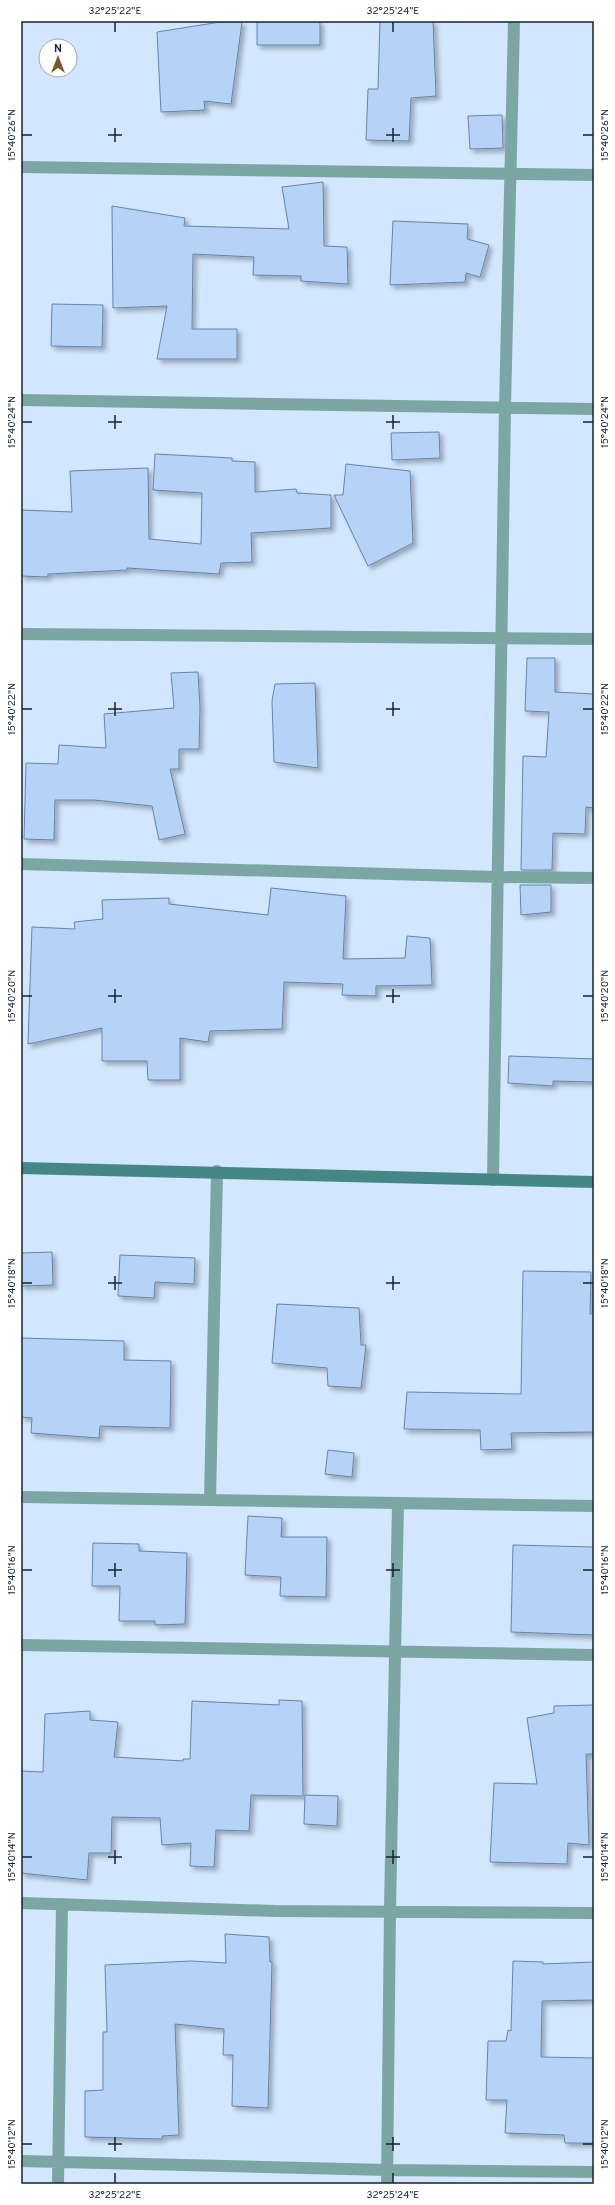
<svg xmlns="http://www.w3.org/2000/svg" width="615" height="2205" font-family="Overpass,sans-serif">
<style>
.building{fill:#b4d3f7;stroke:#6785a8;filter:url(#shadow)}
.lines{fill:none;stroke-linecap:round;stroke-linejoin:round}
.street{stroke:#7ca6a3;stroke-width:12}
.secondary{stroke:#448784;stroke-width:12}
.ticks{fill:none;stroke:#162331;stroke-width:1.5}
.neatline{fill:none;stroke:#162331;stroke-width:1.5}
.ticks-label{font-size:10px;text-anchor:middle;fill:#162331}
</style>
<defs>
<filter id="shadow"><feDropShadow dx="3.5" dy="3.5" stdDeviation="2" flood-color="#0004"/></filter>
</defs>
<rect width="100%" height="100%" fill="#d2e6fd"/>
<path class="building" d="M257,21H320V45H257Z
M380,21H433L436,96L411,98L409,141L366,140L368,89H378Z
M220,22H242L231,104L204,101L205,110L161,112L157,32Z
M502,115L503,148L470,149L468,116Z
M323,182L324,246L347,247L348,284L301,281V276L253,275L254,257L193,254L192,329H237V359H157L167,306L113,308L112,206L185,218L184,226L289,229L282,187Z
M393,221L468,224L467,239L489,245L480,277L466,273L465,282L390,285Z
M52,304L103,305L102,347L51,346Z
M439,432L440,458L392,460L391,433Z
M155,454L232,458V461L255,462V492L296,489L297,493L331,495V528L251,533L252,562L221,563L219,574L127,568V570L48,574V577L21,576V510L72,512L70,471L148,468L149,539L201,544L202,493L153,490Z
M346,464L410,471L413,543L368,566L334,495H343Z
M527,658H555V692L594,694V808L586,807L585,834L553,833L552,870H521L523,756L546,757L549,712L525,711Z
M198,672L200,707L199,749H179V769H170L185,834L159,840L152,806L94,800H55L54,840L24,839L26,763L58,764L59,745L106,748L104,714L174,708L171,673Z
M315,683L318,768L274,762L272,701L275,684Z
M520,885H551V912L521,915Z
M271,888L346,896L343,959L405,958L407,936L430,938L432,985L376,986V996L342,995L343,984L284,982L282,1029L210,1031L208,1042L180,1038V1080H148L147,1061H102V1028L28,1044L32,927L75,929L74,922L103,919L102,900L169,898V904L268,915Z
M509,1056L594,1059V1082L553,1081V1086L508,1083Z
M52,1252L53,1285L21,1286V1253Z
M120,1255L195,1258L194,1284L155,1282L154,1298L118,1296Z
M523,1271L591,1272L590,1314H594V1432L511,1433L512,1449L481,1450L480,1430L404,1429L407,1392L521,1394Z
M277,1304L359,1308L361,1345H366L361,1388L328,1386L327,1368L272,1363Z
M21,1338L124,1341V1360L171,1361L170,1428L100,1426L99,1438L31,1433L32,1418L21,1417Z
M328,1450L354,1453L352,1477L325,1474Z
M248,1516L282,1518L281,1537H327L326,1597L280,1596L281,1577L245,1575Z
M93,1543L139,1544V1551L187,1553L185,1624L155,1625V1621H119L120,1586H92Z
M513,1545L594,1547V1635L511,1632Z
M279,1700L302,1701L303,1796L251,1795L249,1831L216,1830L214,1867L190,1866L191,1843L162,1845L160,1818L112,1817L111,1853H89L87,1880L21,1873V1771L43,1772L45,1714L90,1711V1720L118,1722L114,1757L183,1761V1759H190L192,1701L279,1705Z
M594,1705V1754H586L589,1845L568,1843L567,1864L490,1862L494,1783L537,1784L527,1718L554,1713V1706Z
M305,1795L338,1796L337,1826L304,1824Z
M225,1934L269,1937L270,1962H272L268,2108L232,2106L233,2055H223L224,2029L175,2024L179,2135L162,2136V2139L85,2137V2091L103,2090V2032H107L105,1965L191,1961L226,1963Z
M513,1961L543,1962V1964L594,1962V2000L542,2001L541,2057L594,2058V2143H565L564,2135L505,2133L507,2100H486L488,2041H506L508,2030L511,2031Z"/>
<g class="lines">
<path class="street" d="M21,167L594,175
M21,400L594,409
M21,634L594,639
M21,864L497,877L594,878
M493,1180L505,407L514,21
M21,1497L594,1506
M210,1500L217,1171
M21,1645L594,1655
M21,1903L275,1911L594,1913
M21,2161L387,2170L594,2172
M58,2184L62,1904
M387,2184L390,1910L398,1504"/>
<path class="secondary" d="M21,1168L594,1182"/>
</g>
<path class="ticks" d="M115,22V32M393,22V32M115,128V142M393,128V142M22,135H32M108,135H122M386,135H400M583,135H593M115,415V429M393,415V429M22,422H32M108,422H122M386,422H400M583,422H593M115,702V716M393,702V716M22,709H32M108,709H122M386,709H400M583,709H593M115,989V1003M393,989V1003M22,996H32M108,996H122M386,996H400M583,996H593M115,1276V1290M393,1276V1290M22,1283H32M108,1283H122M386,1283H400M583,1283H593M115,1563V1577M393,1563V1577M22,1570H32M108,1570H122M386,1570H400M583,1570H593M115,1850V1864M393,1850V1864M22,1857H32M108,1857H122M386,1857H400M583,1857H593M115,2137V2151M393,2137V2151M22,2144H32M108,2144H122M386,2144H400M583,2144H593M115,2173V2183M393,2173V2183"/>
<rect width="615" height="2205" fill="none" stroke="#ffffff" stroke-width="44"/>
<g transform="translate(58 58)"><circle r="19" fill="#ffffff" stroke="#a2a7ad"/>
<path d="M0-3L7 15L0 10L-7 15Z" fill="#78582e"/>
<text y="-6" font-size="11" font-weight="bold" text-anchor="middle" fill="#162331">N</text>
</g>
<rect x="22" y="22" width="571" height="2161" class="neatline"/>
<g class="ticks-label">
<text x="115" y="14">32°25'22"E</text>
<text x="393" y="14">32°25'24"E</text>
<text transform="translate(11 135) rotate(-90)" y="4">15°40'26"N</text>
<text transform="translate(604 135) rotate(-90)" y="4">15°40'26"N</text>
<text transform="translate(11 422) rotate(-90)" y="4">15°40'24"N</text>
<text transform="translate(604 422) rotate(-90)" y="4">15°40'24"N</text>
<text transform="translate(11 709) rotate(-90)" y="4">15°40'22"N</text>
<text transform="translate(604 709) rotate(-90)" y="4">15°40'22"N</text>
<text transform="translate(11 996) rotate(-90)" y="4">15°40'20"N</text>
<text transform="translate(604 996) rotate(-90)" y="4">15°40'20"N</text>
<text transform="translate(11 1283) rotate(-90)" y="4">15°40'18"N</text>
<text transform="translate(604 1283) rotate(-90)" y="4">15°40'18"N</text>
<text transform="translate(11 1570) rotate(-90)" y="4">15°40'16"N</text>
<text transform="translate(604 1570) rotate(-90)" y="4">15°40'16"N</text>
<text transform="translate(11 1857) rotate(-90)" y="4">15°40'14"N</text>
<text transform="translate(604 1857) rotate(-90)" y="4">15°40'14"N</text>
<text transform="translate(11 2144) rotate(-90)" y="4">15°40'12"N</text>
<text transform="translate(604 2144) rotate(-90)" y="4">15°40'12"N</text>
<text x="115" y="2198">32°25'22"E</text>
<text x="393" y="2198">32°25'24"E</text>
</g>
</svg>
